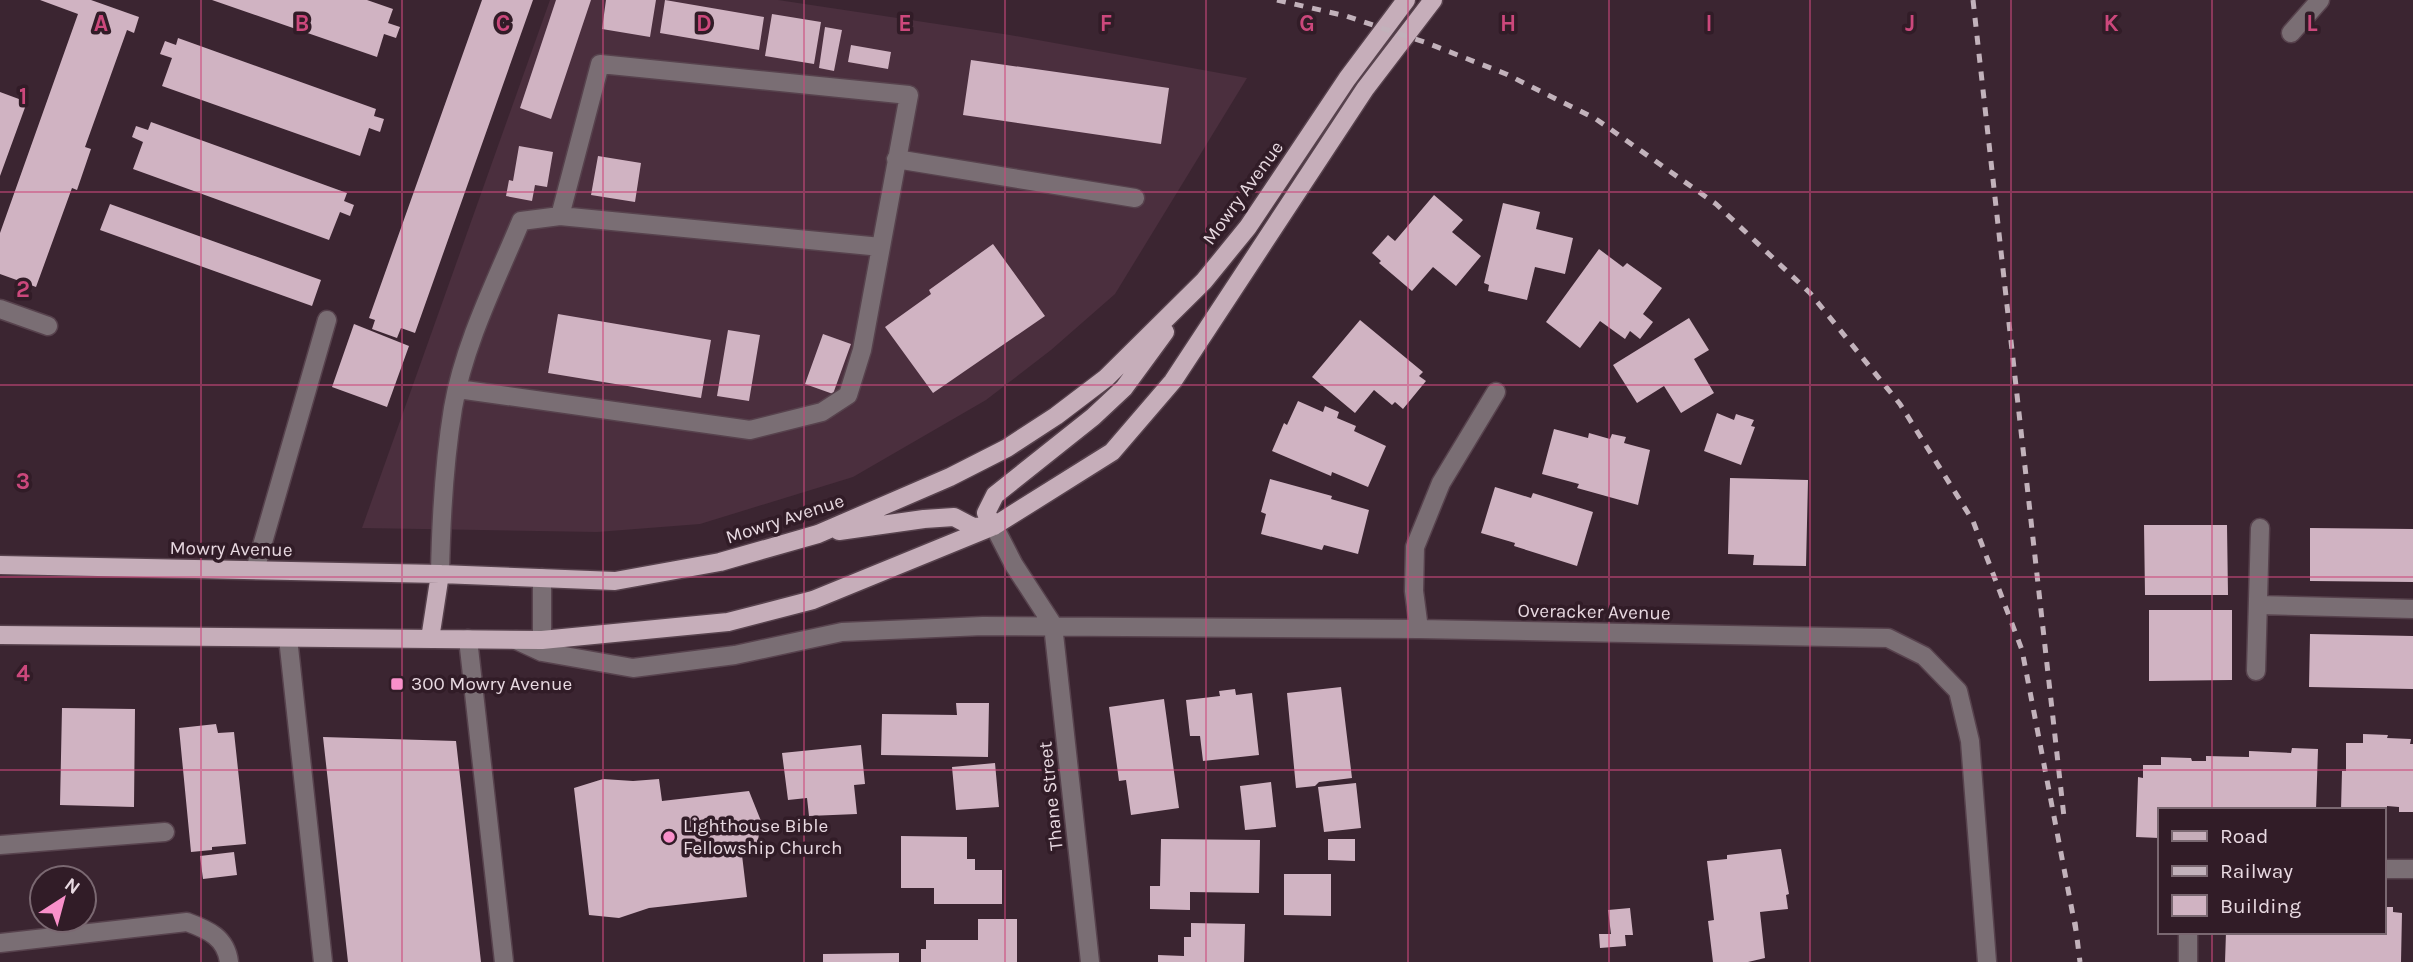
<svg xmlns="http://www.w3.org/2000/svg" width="2413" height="962" font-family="Karla,sans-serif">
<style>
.built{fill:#4b2f3e}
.building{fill:#d0b3c2}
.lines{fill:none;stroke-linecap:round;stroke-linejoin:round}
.minor-casing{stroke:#57424d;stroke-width:21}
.major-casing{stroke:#57424d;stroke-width:21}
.minor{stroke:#7a6e74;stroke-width:18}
.major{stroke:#c6aeba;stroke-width:18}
.rail{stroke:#c2b2bb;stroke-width:5;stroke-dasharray:9 9;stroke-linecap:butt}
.grid{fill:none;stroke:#cc487c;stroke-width:2;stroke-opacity:0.55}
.poi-dot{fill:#f990ca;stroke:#311c27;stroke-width:2.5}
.labels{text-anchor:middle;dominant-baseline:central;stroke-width:7;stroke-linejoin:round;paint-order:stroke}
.street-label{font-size:19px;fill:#e8d9e1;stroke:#311c27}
.poi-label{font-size:19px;fill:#e8d9e1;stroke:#311c27;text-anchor:start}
.grid-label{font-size:23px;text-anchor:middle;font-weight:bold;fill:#cc487c;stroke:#311c27;stroke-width:7;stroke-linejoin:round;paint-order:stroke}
</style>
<rect width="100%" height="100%" fill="#3b2531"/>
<path class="built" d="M550,0H778L1010,35L1247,78L1115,294L1051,350L986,400L853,477L700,524L597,532L362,528Z"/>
<path class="building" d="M40,0H91L139,17L134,33L127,30L85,147L91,149L77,190L72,188L36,287L0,274V233L78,14Z
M212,0H367L393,9L388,23L400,27L396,38L384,34L377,57Z
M482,0H533L415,333L401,328L397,338L372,329L375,320L369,318Z
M556,0H591L551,119L520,108Z
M606,0H656L650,37L602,29Z
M665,0L764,17L759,50L660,33Z
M772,14L821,22L814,64L765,56Z
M825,27L842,30L834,71L819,68Z
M178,38L376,109L374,116L384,119L380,132L369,128L360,156L162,86L172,58L160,54L165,41L176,45Z
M851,45L891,52L888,69L848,62Z
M971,60L1169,88L1161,144L963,115Z
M0,92L27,102L0,176Z
M151,122L347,193L344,201L354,205L350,216L340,212L329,240L133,169L143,142L132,137L136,126L148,130Z
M519,146L553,152L547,187L535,185L532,201L506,196L509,180L513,181Z
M598,156L641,163L635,202L591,195Z
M1434,195L1463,220L1452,232L1481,256L1456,286L1433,267L1412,291L1379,263L1381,261L1372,253L1388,235L1395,241Z
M1503,203L1540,212L1536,229L1573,238L1565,274L1535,267L1527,300L1488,291L1489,285L1484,283Z
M110,204L321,280L312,306L100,230Z
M993,244L1045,316L933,393L885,327L931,294L929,290Z
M1599,249L1623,267L1627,263L1662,288L1643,314L1653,322L1640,339L1630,331L1625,339L1600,321L1580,348L1546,322Z
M558,314L711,340L701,398L548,373Z
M1689,318L1709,350L1694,359L1714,393L1681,413L1664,386L1637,403L1613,365Z
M1360,320L1423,372L1419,376L1426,381L1403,409L1395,402L1392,405L1374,390L1355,413L1312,377Z
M354,324L409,346L387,407L332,387Z
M728,330L760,335L749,401L717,396Z
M823,334L851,344L833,394L805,384Z
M1298,401L1323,412L1325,406L1339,412L1337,418L1356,426L1354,431L1386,446L1368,487L1332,472L1331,476L1272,451L1284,423L1287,425Z
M1717,413L1734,420L1736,414L1754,420L1751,426L1755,427L1741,465L1704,451Z
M1554,429L1588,438L1589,433L1610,439L1612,434L1626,437L1624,443L1650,450L1638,505L1577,488L1579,484L1542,474Z
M1730,478L1808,480L1806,566L1753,565L1754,555L1728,554Z
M1270,479L1332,496L1331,499L1369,510L1358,554L1324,545L1322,550L1261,534L1266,514L1261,512Z
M1495,487L1531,498L1533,493L1593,512L1577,566L1514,546L1515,543L1481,533Z
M2144,525H2227L2228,595H2145Z
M2310,528L2413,529V582L2310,581Z
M2149,610H2232V680L2149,681Z
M2310,634L2413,636V689L2309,687Z
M1341,687L1352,778L1319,782L1315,786L1296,788L1287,693Z
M1235,689L1236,695L1252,693L1259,755L1203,761L1200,736H1190L1186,700L1220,696L1219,691Z
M1164,699L1179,808L1131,815L1126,780L1119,781L1109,707Z
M956,703H989L988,757L881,755L882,714L957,715Z
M62,708L135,709L134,807L60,805Z
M216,724L218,733L234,732L246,844L212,847V850L191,852L179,728Z
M2363,734L2388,735L2387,738L2411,739L2410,744H2413V812H2399V807L2387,806V816H2383V810H2341L2342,771H2346V743H2363Z
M323,737L456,741L481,962H348Z
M861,745L865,784L854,785L857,814L809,816L807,798L788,800L782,753Z
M2292,748L2318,749L2316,810H2159V838L2136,837L2138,777L2143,778V765H2161V757L2191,758L2192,761H2206V756L2249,757V751L2291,753Z
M995,763L999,807L956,810L952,767Z
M603,779L633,781L659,779L662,801L749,791L761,821L756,853L742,855L747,897L649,908L619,918L589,915L574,788Z
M1271,782L1276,827L1245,830L1240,786Z
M1356,783L1361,828L1324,832L1318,787Z
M901,836L967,837V859H975V870H1002V904H934V888H901Z
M1161,839L1260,840L1259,893L1190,892V910L1150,909V886H1160Z
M1328,839H1355V861L1328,860Z
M1781,849L1789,894L1786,895L1788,909L1760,912L1765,958L1748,962H1713L1708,921L1714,920L1707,861L1727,859V855Z
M234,852L237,875L203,879L200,856Z
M1284,874H1331V916L1284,915Z
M2383,907H2393V912L2402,913L2401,962H2225L2226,932H2383Z
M1630,908L1633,935H1625L1626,946L1600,948L1599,934H1611L1608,910Z
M978,919H1017V962H921V949H926V940H978Z
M1191,923L1245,924L1244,962H1158V955L1184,956V937H1191Z
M899,953V962H823V954Z"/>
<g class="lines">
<g class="minor-casing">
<path id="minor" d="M2291,33L2320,0
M896,159L1135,198
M0,309L48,326
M458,389L750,430L822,412L848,395L862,350L909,95L600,64L560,216L881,247
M994,526L1014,565L1053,625L1090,962
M255,570L327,320
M440,574C441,519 444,463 453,408C464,344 496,281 521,221L560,216
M2258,605L2413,609
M1419,629L1414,591L1415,547L1441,483L1496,392
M288,638L323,962
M468,639L504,962
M516,640L542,652L633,668L735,655L842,632L983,626L1419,629L1888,638L1924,656L1958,691L1970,741L1987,962
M542,640V578
M2256,671L2260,528
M0,845L165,832
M2383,869H2413
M2188,932V962
M0,943L187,922C209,930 226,938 229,962"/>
</g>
<g class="major-casing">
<path id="major" d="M994,526L986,513L995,495L1093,417L1124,388L1165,332
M839,531L924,519L954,517L973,527L990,526
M0,565L440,574L615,581L720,562L818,534L950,477L1007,448L1056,416L1106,378L1204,281L1248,227L1347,79L1406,0
M0,635L542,640L728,622L813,600L994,526L1112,452L1173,381L1365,89L1433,0
M430,639L440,574"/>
</g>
<use href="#minor" class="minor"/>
<use href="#major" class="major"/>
<path class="rail" d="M1277,0L1346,16L1427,43L1506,74L1596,119L1716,204L1810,293L1900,404L1973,521L2022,650L2076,931
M1973,0L2064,817
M2075,922L2080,962"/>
</g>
<path class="grid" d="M201,0V962M402,0V962M603,0V962M804,0V962M1005,0V962M1206,0V962M1408,0V962M1609,0V962M1810,0V962M2011,0V962M2212,0V810M0,192H2413M0,385H2413M0,577H2413M0,770H2413M2212,932V962"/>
<g class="poi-dot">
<rect x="390" y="677" width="14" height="14" rx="3.5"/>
<circle cx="669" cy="837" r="7"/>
</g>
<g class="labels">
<g class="street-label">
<text transform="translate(1243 193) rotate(-54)">Mowry Avenue</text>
<text transform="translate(785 519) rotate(-18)">Mowry Avenue</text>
<text transform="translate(231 549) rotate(1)">Mowry Avenue</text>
<text transform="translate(1594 612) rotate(1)">Overacker Avenue</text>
<text transform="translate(1051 796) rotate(-96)">Thane Street</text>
</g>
<g class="poi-label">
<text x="411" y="684">300 Mowry Avenue</text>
<text x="683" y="826">Lighthouse Bible<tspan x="683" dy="22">Fellowship Church</tspan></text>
</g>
</g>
<g class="grid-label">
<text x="101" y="31">A</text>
<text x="302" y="31">B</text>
<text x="503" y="31">C</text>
<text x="704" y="31">D</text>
<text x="905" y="31">E</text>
<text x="1106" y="31">F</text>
<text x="1307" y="31">G</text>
<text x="1508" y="31">H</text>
<text x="1709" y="31">I</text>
<text x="1910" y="31">J</text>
<text x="2111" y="31">K</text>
<text x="2312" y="31">L</text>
<text x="23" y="104">1</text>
<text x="23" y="297">2</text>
<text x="23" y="489">3</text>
<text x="23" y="681">4</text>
</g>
<rect x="2158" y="808" width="228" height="126" fill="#311c27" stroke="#7a6871" stroke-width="2"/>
<rect x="2172" y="831" width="35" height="10" fill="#c6aeba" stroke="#7a6871" stroke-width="2"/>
<text x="2220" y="843" font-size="21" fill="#e8d9e1">Road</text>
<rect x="2172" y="866" width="35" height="10" fill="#c2b2bb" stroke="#7a6871" stroke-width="2"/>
<text x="2220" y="878" font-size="21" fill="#e8d9e1">Railway</text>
<rect x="2172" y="895" width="35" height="21" fill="#d0b3c2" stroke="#7a6871" stroke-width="2"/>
<text x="2220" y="913" font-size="21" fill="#e8d9e1">Building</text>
<g transform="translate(63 899) rotate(36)"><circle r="33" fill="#311c27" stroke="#7a6871" stroke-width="2"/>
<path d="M0-5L12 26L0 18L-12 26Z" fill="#f990ca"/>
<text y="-10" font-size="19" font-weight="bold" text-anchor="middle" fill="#e8d9e1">N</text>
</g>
</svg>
